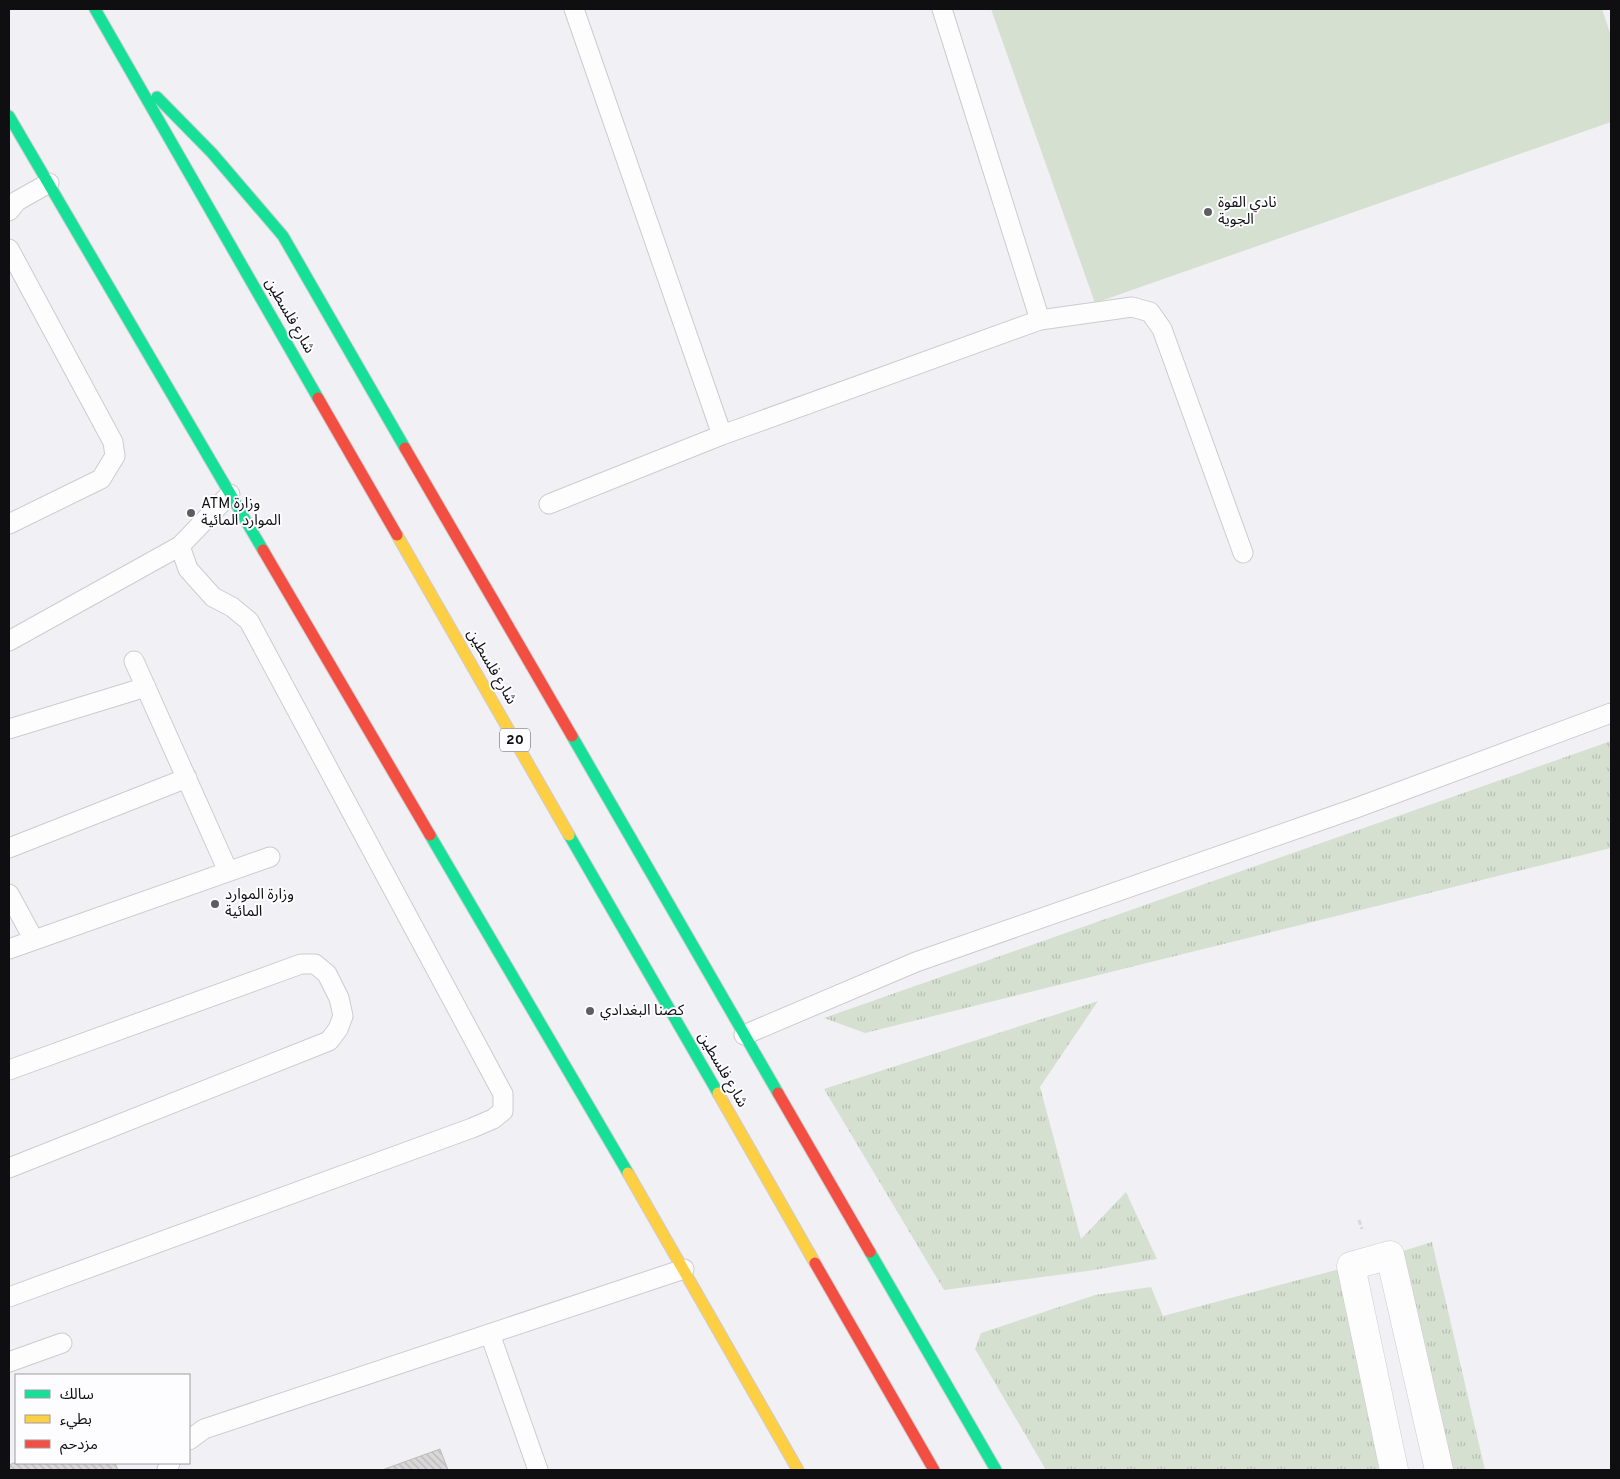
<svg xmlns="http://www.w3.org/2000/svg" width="1620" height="1479" font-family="Overpass,'Noto Sans Arabic',sans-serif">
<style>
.grass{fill:url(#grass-tufts)}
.pitch{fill:#d6e0d0}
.building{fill:url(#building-back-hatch);stroke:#bdbcbd}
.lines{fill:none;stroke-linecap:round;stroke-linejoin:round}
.lane-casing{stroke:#cccccf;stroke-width:21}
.street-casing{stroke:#cccccf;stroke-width:29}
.fast-casing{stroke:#cccccf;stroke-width:13}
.slow-casing{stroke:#cccccf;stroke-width:13}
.jam-casing{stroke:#cccccf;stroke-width:13}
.path{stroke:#d8d8d8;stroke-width:3;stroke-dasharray:5 2.5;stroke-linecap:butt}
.lane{stroke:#fdfdfe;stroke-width:19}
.street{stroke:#fdfdfe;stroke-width:28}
.fast{stroke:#16e098;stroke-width:11}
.slow{stroke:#ffcf43;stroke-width:11}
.jam{stroke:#f24e42;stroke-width:11}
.poi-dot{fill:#5e5e61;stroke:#fdfdff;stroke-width:2}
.labels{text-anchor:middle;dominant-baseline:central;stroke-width:4;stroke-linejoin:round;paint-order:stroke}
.shield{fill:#fdfdff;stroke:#565659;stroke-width:1}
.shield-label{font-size:14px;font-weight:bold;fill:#0f0f12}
.poi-label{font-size:15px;fill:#0f0f12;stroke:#fdfdff;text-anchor:start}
.street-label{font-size:15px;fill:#0f0f12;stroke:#fdfdff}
</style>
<defs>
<pattern id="grass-tufts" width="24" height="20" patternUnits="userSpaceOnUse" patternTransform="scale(1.25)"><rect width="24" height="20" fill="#d6e0d0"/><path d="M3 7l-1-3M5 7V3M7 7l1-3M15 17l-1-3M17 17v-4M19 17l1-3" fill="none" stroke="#b6bfb2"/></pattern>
<pattern id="building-back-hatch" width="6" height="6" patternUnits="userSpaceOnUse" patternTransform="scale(1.25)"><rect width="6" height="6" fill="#d9d7d8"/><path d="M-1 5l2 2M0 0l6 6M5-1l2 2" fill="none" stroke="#b9b7b8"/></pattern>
</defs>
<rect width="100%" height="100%" fill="#f1f1f5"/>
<path class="grass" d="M1611,741V848L865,1033L824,1018Z
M1098,1001L1040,1087L1081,1239L1126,1192L1157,1259L1088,1271L944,1290L824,1089Z
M1432,1242L1485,1470H1439L1390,1255Z
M1351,1266L1394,1470H1046L975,1349L981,1333L1095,1295L1151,1287L1163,1316Z"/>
<path class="pitch" d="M991,9H1602L1611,36V122L1095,303Z"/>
<path class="building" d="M440,1449L448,1470H382Z
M16,1462L115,1463L118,1470H9V1465Z"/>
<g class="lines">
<g class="lane-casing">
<path id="lane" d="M574,9L722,435
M942,9L1040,320
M9,211L17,201L49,183
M9,249L113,442L115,456L101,479L9,524
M549,504L722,435L1040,320L1132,307L1150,312L1162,329L1243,553
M9,641L180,546
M134,661L228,871
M9,729L146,687
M9,848L187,778
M9,894L34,940
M9,949L270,857
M744,1035L916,962L1356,808L1611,713
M9,1070L301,964H315L327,974L339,998L343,1016L338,1029L329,1041L9,1168
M9,1297L472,1128L493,1119L503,1111V1094L249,621L232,607L213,597L188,569L180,546L230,494
M490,1334L538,1470
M9,1362L62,1343
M189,1440L204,1429L684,1269
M167,1470L170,1463"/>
</g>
<g class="street-casing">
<path id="street" d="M1394,1470L1351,1266L1390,1255L1439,1470"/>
</g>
<g class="fast-casing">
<path id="fast" d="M95,9L318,398
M157,97L212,153L283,236L405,448
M9,116L263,550
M572,736L778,1093
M430,835L628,1173
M569,835L718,1093
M870,1252L996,1470"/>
</g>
<g class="slow-casing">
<path id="slow" d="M397,535L569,835
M718,1093L815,1263
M628,1173L798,1470"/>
</g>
<g class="jam-casing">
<path id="jam" d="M318,398L397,535
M405,448L572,736
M263,550L430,835
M778,1093L870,1252
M815,1263L934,1470"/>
</g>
<path class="path" d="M1359,1220L1362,1229"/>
<use href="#lane" class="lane"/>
<use href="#street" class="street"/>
<use href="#fast" class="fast"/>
<use href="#slow" class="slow"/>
<use href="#jam" class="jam"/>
</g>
<g class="poi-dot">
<circle cx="1208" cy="212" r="5"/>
<circle cx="191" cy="513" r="5"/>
<circle cx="215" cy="904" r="5"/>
<circle cx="590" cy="1011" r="5"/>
</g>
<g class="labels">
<rect class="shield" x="500" y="728.5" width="30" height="23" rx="4"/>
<g class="shield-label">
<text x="515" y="740">20</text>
</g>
<g class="poi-label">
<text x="1218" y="203">نادي القوة<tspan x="1218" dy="17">الجوية</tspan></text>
<text x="201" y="504">ATM وزارة<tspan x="201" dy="17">الموارد المائية</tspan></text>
<text x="225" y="895">وزارة الموارد<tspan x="225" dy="17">المائية</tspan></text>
<text x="600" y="1011">كصنا البغدادي</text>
</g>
<g class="street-label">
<text transform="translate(289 316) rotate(60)">شارع فلسطين</text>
<text transform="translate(491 667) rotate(60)">شارع فلسطين</text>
<text transform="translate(722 1070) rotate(60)">شارع فلسطين</text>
</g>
</g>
<rect width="1620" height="1479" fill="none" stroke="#0f0f12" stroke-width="20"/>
<rect x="15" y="1374" width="175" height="90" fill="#fdfdff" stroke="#9e9ea0"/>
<rect x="25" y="1390" width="25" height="8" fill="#16e098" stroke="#9e9ea0"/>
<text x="60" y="1399" font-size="15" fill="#0f0f12">سالك</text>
<rect x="25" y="1415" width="25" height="8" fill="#ffcf43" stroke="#9e9ea0"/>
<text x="60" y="1424" font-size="15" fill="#0f0f12">بطيء</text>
<rect x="25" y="1440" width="25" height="8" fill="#f24e42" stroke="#9e9ea0"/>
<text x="60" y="1449" font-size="15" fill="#0f0f12">مزدحم</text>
</svg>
